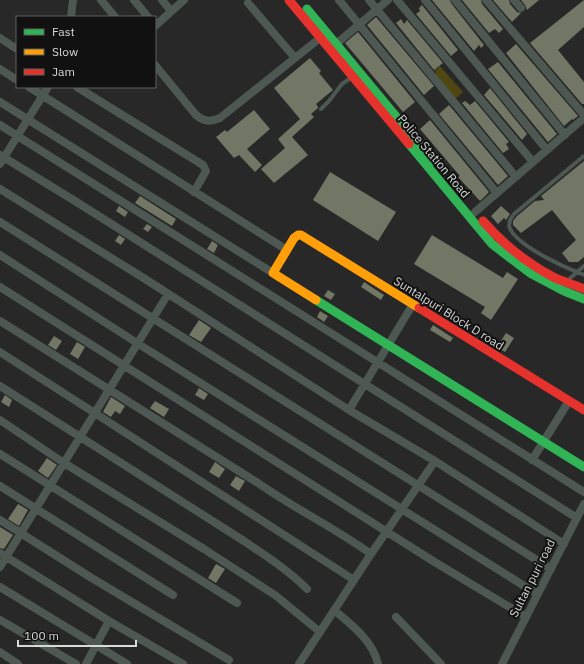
<svg xmlns="http://www.w3.org/2000/svg" width="584" height="664" font-family="'IBM Plex Sans',sans-serif">
<style>
.green{fill:#4e4711}
.building{fill:#717665}
.lines{fill:none;stroke-linecap:round;stroke-linejoin:round}
.lane{stroke:#4e5852;stroke-width:4}
.street{stroke:#4e5852;stroke-width:8}
.fast{stroke:#30b455;stroke-width:9}
.slow{stroke:#ff9f0a;stroke-width:9}
.jam{stroke:#e5322d;stroke-width:9}
.labels{text-anchor:middle;dominant-baseline:central;stroke-width:4;stroke-linejoin:round;paint-order:stroke}
.street-label{font-size:12px;fill:#d8dad8;stroke:#101110}
</style>
<rect width="100%" height="100%" fill="#272827"/>
<path class="green" d="M440,66L463,92L453,101L433,77L436,74L435,70Z"/>
<path class="building" d="M432,0H450L451,3L484,45L481,48L479,45L474,51Z
M462,0H481L482,4L503,29L499,33L495,29L489,33Z
M493,0H509L510,4L517,12L521,13L512,22Z
M521,0H539L527,10L525,5Z
M584,0V27L558,50L584,82V104H582L530,43Z
M422,5L458,50L451,56L416,14L420,11L419,8Z
M376,17L434,86L424,95L367,25Z
M401,19L404,24L407,20L443,63L434,70L396,23Z
M358,32L415,102L403,112L345,43Z
M516,44L578,116L573,120L572,119L564,126L506,53Z
M310,58L321,71L319,73L333,90L316,104L318,107V108L311,114L314,117L292,137L308,155L274,183L261,169L285,148L278,139L300,119L274,88Z
M498,62L557,134L548,142L488,69Z
M490,88L527,134L522,140L484,95Z
M465,101L470,105L475,101L509,142L506,144L509,149L503,153L462,103Z
M449,105L508,176L498,185L439,114Z
M254,110L270,129L247,149L262,165L255,172L239,155L234,158L216,137L225,130L227,132Z
M430,120L489,192L480,201L458,177L460,176L420,129Z
M584,161V257L578,262H569L562,253L576,240L552,210L521,233L513,225V221L517,216L535,201L544,200L541,196Z
M330,172L396,212L378,241L313,200Z
M140,196L176,219L172,226L135,203Z
M119,206L128,212L125,217L116,211Z
M501,206L510,214L506,220L504,218L498,224L491,216Z
M147,224L152,227L148,232L143,229Z
M119,235L125,239L121,245L115,241Z
M432,235L503,278L507,272L518,279L491,320L481,313L485,307L414,264Z
M212,241L218,245L214,253L207,249Z
M364,282L384,295L381,300L361,287Z
M328,290L335,294L331,300L324,296Z
M320,311L328,316L324,322L317,317Z
M199,320L211,328L201,342L189,335Z
M433,325L453,338L450,342L430,330Z
M506,333L514,338L505,352L497,347Z
M54,336L62,341L56,350L48,345Z
M77,342L85,347L78,359L70,354Z
M199,388L208,394L204,400L195,395Z
M5,395L12,400L9,407L1,402Z
M111,397L125,406L120,414L115,411L111,417L103,412Z
M155,401L169,409L164,417L150,408Z
M47,458L57,465L48,478L38,471Z
M215,462L225,469L219,478L209,472Z
M236,476L245,481L239,491L230,485Z
M18,504L28,510L19,526L8,519Z
M0,527L13,535L4,549L0,548Z
M216,564L225,569L216,583L208,578Z"/>
<g class="lines">
<path class="lane" d="M321,109L329,101L342,84L352,77
M584,156L514,214L510,220L509,226C514,245 566,268 584,275
M568,280L584,266"/>
<path class="street" d="M101,0L115,17
M134,0L148,17
M162,0L171,11
M339,0L497,193
M369,0L516,177
M397,0L533,162
M425,0L547,150
M455,0L565,135
M486,0L584,115
M514,0L521,8
M248,3L295,58
M71,17L73,0
M155,26L184,0
M0,38L17,49
M336,44L388,0
M155,65L196,115C205,122 210,122 220,118L320,38
M0,69L17,80
M29,87L287,250
M77,87L203,165L206,171L194,192
M0,102L273,273
M0,125L584,492
M0,155L75,201L577,518
M0,164L48,87
M0,189L142,277L349,410L435,461L564,544
M475,212L584,118
M0,222L551,569
M0,255L137,343L537,594
M0,287L433,561L526,617
M0,321L258,483C295,509 335,528 371,554
M0,352L354,580
M0,386L244,541C266,556 288,570 307,589
M349,410L413,304
M0,420L64,463L204,549L275,595L320,632
M0,454L237,603
M532,460L569,401
M0,486L173,595
M0,520L90,577L229,660
M0,553L109,621L183,664
M0,567L168,294
M0,587L127,664
M334,610C352,625 373,641 378,664
M396,617L441,664
M0,620L76,664
M0,652L18,664
M86,664L109,621
M299,664L371,554L435,461
M502,664L584,504"/>
<path class="fast" d="M307,9L433,161
M409,144L492,244L530,273L564,291L584,299
M316,300L584,467"/>
<path class="slow" d="M316,300L273,273L294,238L298,235H301L419,308"/>
<path class="jam" d="M289,0L409,144
M483,221C503,244 528,264 555,278C565,282 575,285 584,289
M419,308L584,410"/>
</g>
<g class="labels">
<g class="street-label">
<text transform="translate(434 156) rotate(50)">Police Station Road</text>
<text transform="translate(449 313) rotate(32)">Suntalpuri Block D road</text>
<text transform="translate(532 578) rotate(-63)">Sultan puri road</text>
</g>
</g>
<rect x="16" y="16" width="140" height="72" fill="#101110" stroke="#606160"/>
<rect x="24" y="29" width="20" height="6" fill="#30b455" stroke="#606160"/>
<text x="52" y="36" font-size="12" fill="#d8dad8">Fast</text>
<rect x="24" y="49" width="20" height="6" fill="#ff9f0a" stroke="#606160"/>
<text x="52" y="56" font-size="12" fill="#d8dad8">Slow</text>
<rect x="24" y="69" width="20" height="6" fill="#e5322d" stroke="#606160"/>
<text x="52" y="76" font-size="12" fill="#d8dad8">Jam</text>
<path d="M18 640v6h118v-6" fill="none" stroke="#d8dad8" stroke-width="2"/>
<text x="24" y="640" font-size="12" fill="#d8dad8" stroke="#101110" stroke-width="3" paint-order="stroke">100 m</text>
</svg>
